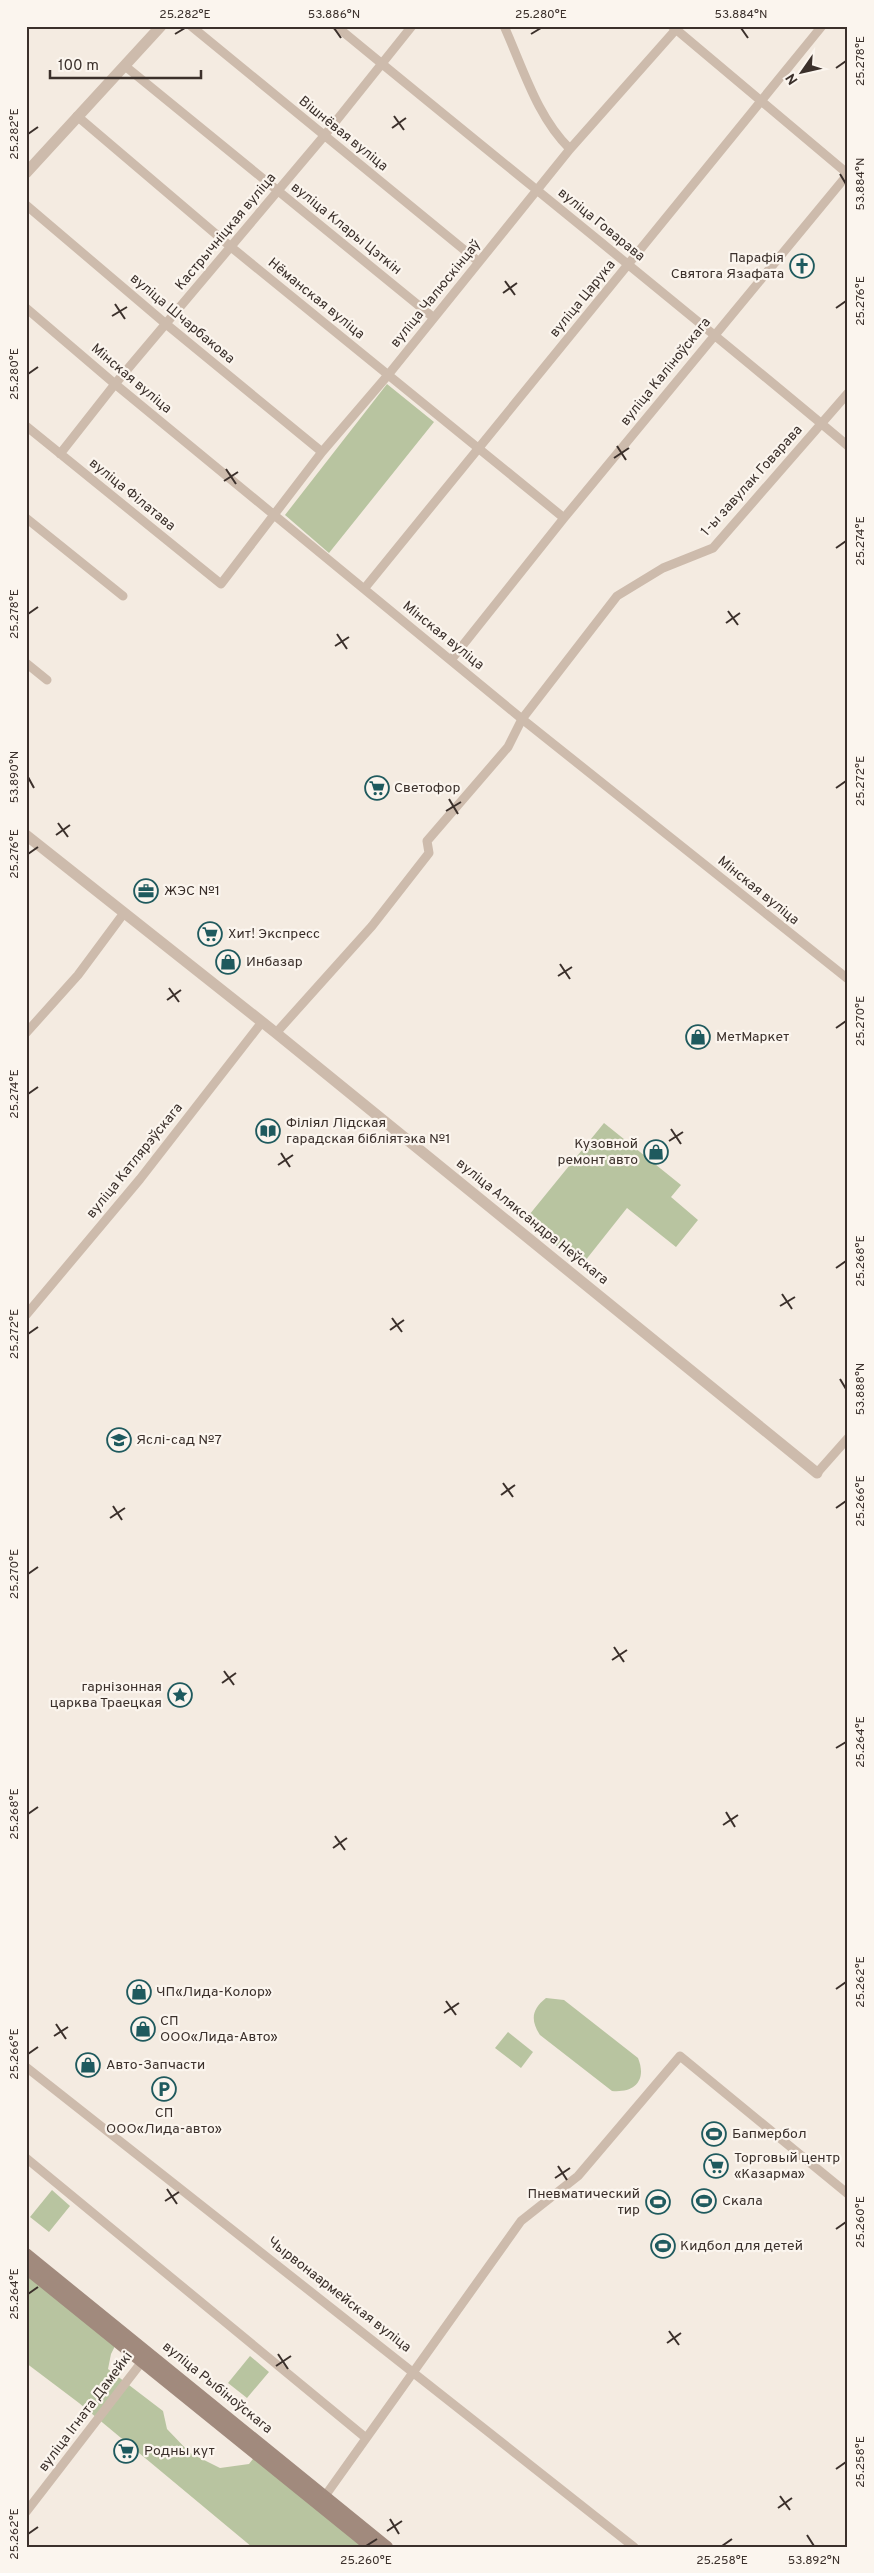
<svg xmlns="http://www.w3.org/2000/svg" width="874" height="2573" font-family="Overpass,sans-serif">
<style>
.green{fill:#b8c4a0}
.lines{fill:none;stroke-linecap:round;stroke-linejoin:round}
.minor{stroke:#cdbbac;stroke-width:9}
.tertiary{stroke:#cdbbac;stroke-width:11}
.secondary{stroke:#a18a7d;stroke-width:12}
.ticks{fill:none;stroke:#3b302b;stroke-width:2}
.labels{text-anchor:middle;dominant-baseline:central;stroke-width:4.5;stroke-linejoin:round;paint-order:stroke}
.street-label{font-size:14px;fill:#3b302b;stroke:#fbf5ee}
.poi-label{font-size:14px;fill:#3b302b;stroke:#fbf5ee;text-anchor:start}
.neatline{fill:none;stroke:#3b302b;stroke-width:2}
.ticks-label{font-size:12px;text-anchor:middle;fill:#3b302b}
</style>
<rect width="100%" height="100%" fill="#f4ebe1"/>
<path class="green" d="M387,384L434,422L329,553L285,515Z
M604,1123L681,1185L671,1197L698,1220L676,1247L627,1208L581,1266L525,1220Z
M546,1998L564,2000L638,2058C647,2080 635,2093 612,2091L540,2035C530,2020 532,2009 546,1998Z
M508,2032L533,2052L521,2068L495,2048Z
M52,2190L70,2206L49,2232L30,2217Z
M26,2270L117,2342L111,2354L108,2369L163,2411L167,2429L190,2453L220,2468L249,2464L256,2455L369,2547H252L79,2403L26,2363Z
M250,2356L269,2372L247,2398L228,2383Z"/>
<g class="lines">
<path class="minor" d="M191,26L479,262
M336,26C507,167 679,304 848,446
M504,26C523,68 537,117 570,149
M672,26L848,174
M125,66L434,318
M77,116L231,247L564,518
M26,205L166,324L322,452
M26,308L115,384L522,719L848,979
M26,426L221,584L322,452L388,375L570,149L679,26
M60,454L115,384L324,136L412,26
M26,518L123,596
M364,589L822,26
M451,660L564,518L848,174
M26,663L47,680
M26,1033L78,975L124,913
M276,1033L372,926L429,853L427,841L508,747L522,719L617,596L663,568L713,548L848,393
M26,1315L140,1179L262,1022
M817,1473L848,1438
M26,2067L634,2547
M26,2158L366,2438
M325,2496L521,2221L578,2176L680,2056L848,2194
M26,2512L144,2359"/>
<path class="tertiary" d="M26,173L161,26
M26,835L276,1033L817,1473"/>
<path class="secondary" d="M26,2254L387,2547
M26,2268L371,2547"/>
</g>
<path class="ticks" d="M334,28L341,38M741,28L748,38M175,34L185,28M531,34L541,28M836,68L846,61M394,116L404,130M392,128L406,118M28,134L38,127M840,174L846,184M505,281L515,295M503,293L517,283M115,304L125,319M836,308L846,301M112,316L127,307M28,374L38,367M617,446L626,460M614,458L629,448M226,469L236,484M224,481L238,472M836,548L846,541M728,611L738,625M28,614L38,607M726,623L740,613M337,634L347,649M335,646L349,637M28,777L34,788M836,788L846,781M449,799L458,814M446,811L461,802M58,823L68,837M56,835L70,825M28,854L38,847M560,964L570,979M558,976L572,967M169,988L179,1002M167,1000L181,990M836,1028L846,1021M28,1094L38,1087M671,1129L681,1144M669,1141L683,1132M281,1153L290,1167M278,1165L293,1155M836,1268L846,1261M782,1294L792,1309M780,1306L795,1297M392,1318L402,1332M390,1330L404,1320M28,1334L38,1327M840,1379L846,1389M503,1483L513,1497M501,1495L515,1485M113,1506L122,1520M836,1508L846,1501M110,1518L125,1508M28,1574L38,1567M614,1647L624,1662M612,1660L627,1650M224,1671L234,1685M222,1683L236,1673M836,1748L846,1742M726,1812L735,1827M28,1814L38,1807M723,1825L738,1815M335,1836L345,1850M333,1848L347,1838M836,1989L846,1982M446,2001L456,2015M444,2013L459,2003M56,2024L66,2039M54,2036L68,2027M28,2054L38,2047M558,2166L567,2180M555,2178L570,2168M167,2189L177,2204M165,2201L179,2192M836,2229L846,2222M28,2294L38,2287M669,2331L679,2345M667,2343L681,2333M278,2354L288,2369M276,2366L291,2356M836,2469L846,2462M780,2496L790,2510M778,2508L792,2498M390,2519L399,2534M387,2531L402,2521M28,2534L38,2527M807,2535L814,2546M366,2546L377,2539M722,2546L732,2539"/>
<defs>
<g id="church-ring" transform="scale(1.25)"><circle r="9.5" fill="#fbf5ee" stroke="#1f5a5e" stroke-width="1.5"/><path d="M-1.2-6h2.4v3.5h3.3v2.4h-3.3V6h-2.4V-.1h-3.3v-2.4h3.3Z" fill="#1f5a5e"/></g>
<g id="supermarket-ring" transform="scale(1.25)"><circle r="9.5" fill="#fbf5ee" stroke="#1f5a5e" stroke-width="1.5"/><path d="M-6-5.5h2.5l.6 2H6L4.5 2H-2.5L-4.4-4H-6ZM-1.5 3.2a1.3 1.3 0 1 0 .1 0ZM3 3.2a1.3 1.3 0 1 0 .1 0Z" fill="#1f5a5e"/></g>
<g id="office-ring" transform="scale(1.25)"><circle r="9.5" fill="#fbf5ee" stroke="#1f5a5e" stroke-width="1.5"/><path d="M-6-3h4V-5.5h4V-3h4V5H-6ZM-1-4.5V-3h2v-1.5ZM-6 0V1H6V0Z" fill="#1f5a5e"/></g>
<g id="shop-ring" transform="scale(1.25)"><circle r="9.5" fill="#fbf5ee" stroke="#1f5a5e" stroke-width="1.5"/><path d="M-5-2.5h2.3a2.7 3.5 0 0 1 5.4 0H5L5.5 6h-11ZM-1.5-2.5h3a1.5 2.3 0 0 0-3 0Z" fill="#1f5a5e"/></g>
<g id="library-ring" transform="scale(1.25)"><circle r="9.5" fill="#fbf5ee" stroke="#1f5a5e" stroke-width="1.5"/><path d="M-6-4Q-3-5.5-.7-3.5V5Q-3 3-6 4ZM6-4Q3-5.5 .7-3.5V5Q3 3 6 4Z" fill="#1f5a5e"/></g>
<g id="school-ring" transform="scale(1.25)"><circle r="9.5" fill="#fbf5ee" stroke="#1f5a5e" stroke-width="1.5"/><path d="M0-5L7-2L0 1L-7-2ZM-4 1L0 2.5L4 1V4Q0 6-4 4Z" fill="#1f5a5e"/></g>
<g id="sight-ring" transform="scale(1.25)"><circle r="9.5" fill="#fbf5ee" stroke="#1f5a5e" stroke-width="1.5"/><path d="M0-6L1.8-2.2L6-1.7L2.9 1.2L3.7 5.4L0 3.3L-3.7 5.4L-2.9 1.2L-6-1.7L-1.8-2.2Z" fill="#1f5a5e"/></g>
<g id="parking-ring" transform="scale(1.25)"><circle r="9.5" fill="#fbf5ee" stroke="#1f5a5e" stroke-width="1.5"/><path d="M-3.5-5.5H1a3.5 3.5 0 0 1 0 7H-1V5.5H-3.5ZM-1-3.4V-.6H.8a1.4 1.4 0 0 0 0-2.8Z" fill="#1f5a5e"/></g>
<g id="stadium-ring" transform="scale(1.25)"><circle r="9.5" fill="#fbf5ee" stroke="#1f5a5e" stroke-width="1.5"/><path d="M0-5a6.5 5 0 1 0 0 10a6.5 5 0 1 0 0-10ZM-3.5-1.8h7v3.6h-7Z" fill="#1f5a5e"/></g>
</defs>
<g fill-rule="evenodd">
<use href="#church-ring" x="802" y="266"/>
<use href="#supermarket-ring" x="377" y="788"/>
<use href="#office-ring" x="146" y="891"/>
<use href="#supermarket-ring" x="210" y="934"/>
<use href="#shop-ring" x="228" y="962"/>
<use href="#shop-ring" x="698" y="1037"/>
<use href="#library-ring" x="268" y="1131"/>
<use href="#shop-ring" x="656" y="1152"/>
<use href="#school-ring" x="119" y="1440"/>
<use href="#sight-ring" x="180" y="1695"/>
<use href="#shop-ring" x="139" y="1992"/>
<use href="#shop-ring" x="143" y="2029"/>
<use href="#shop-ring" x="88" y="2065"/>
<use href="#parking-ring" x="164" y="2089"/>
<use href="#stadium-ring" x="714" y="2134"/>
<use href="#supermarket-ring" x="716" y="2166"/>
<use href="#stadium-ring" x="704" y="2201"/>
<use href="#stadium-ring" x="658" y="2202"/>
<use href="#stadium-ring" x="663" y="2246"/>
<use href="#supermarket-ring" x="126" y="2451"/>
</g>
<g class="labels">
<g class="street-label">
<text transform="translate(343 134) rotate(39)">Вішнёвая вуліца</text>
<text transform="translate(601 225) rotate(39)">вуліца Говарава</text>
<text transform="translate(346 229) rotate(39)">вуліца Клары Цэткін</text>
<text transform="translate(226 232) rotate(-50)">Кастрычніцкая вуліца</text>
<text transform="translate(436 294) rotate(-51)">вуліца Чалюскінцаў</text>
<text transform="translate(316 299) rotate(39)">Нёманская вуліца</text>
<text transform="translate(583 299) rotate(-51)">вуліца Царука</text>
<text transform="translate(182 319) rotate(40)">вуліца Шчарбакова</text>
<text transform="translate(666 372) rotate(-51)">вуліца Каліноўскага</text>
<text transform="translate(131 379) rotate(40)">Мінская вуліца</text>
<text transform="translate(752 481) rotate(-48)">1-ы завулак Говарава</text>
<text transform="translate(132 495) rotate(39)">вуліца Філатава</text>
<text transform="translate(443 636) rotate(39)">Мінская вуліца</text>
<text transform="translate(758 891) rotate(39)">Мінская вуліца</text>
<text transform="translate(135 1161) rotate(-51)">вуліца Катлярэўскага</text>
<text transform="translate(532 1222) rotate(39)">вуліца Аляксандра Неўскага</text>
<text transform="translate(339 2295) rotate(38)">Чырвонаармейская вуліца</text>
<text transform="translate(217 2388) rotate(39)">вуліца Рыбіноўскага</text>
<text transform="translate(86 2412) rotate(-53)">вуліца Ігната Дамейкі</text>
</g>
<g class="poi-label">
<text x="784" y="258" text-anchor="end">Парафія<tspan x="784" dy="16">Святога Язафата</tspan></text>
<text x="394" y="788">Светофор</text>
<text x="164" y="891">ЖЭС №1</text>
<text x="228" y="934">Хит! Экспресс</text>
<text x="246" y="962">Инбазар</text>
<text x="716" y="1037">МетМаркет</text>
<text x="286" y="1123">Філіял Лідская<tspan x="286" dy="16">гарадская бібліятэка №1</tspan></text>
<text x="638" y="1144" text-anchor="end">Кузовной<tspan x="638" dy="16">ремонт авто</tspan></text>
<text x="136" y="1440">Яслі-сад №7</text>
<text x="162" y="1687" text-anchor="end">гарнізонная<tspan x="162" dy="16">царква Траецкая</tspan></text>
<text x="156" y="1992">ЧП«Лида-Колор»</text>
<text x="160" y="2021">СП<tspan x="160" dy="16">ООО«Лида-Авто»</tspan></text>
<text x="106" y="2065">Авто-Запчасти</text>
<text x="164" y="2113" text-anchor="middle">СП<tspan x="164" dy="16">ООО«Лида-авто»</tspan></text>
<text x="732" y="2134">Бапмербол</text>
<text x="734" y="2158">Торговый центр<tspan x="734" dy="16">«Казарма»</tspan></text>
<text x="640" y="2194" text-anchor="end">Пневматический<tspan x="640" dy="16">тир</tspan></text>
<text x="722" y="2201">Скала</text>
<text x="680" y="2246">Кидбол для детей</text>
<text x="144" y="2451">Родны кут</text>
</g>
</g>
<rect width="874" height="2573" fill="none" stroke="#fbf5ee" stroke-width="55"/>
<g transform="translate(802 72) rotate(236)" stroke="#fbf5ee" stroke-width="4" paint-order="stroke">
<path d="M0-4L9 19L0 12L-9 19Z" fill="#3b302b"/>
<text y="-8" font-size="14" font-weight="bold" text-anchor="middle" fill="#3b302b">N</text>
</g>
<path d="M50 70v8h151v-8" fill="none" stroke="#3b302b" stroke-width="2.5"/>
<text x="58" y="70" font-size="15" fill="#3b302b" stroke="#fbf5ee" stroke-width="4" paint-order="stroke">100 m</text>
<rect x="28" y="28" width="818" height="2518" class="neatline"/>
<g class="ticks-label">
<text x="185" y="18">25.282°E</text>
<text x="334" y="18">53.886°N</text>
<text x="541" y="18">25.280°E</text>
<text x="741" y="18">53.884°N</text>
<text transform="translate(860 61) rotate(-90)" y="4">25.278°E</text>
<text transform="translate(14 134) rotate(-90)" y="4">25.282°E</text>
<text transform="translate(860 184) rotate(-90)" y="4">53.884°N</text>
<text transform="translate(860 301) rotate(-90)" y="4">25.276°E</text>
<text transform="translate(14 374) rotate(-90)" y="4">25.280°E</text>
<text transform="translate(860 541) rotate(-90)" y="4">25.274°E</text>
<text transform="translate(14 614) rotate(-90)" y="4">25.278°E</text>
<text transform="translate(14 777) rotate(-90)" y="4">53.890°N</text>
<text transform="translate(860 781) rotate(-90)" y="4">25.272°E</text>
<text transform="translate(14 854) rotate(-90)" y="4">25.276°E</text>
<text transform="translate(860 1021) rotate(-90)" y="4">25.270°E</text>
<text transform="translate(14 1094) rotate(-90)" y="4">25.274°E</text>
<text transform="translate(860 1261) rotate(-90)" y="4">25.268°E</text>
<text transform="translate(14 1334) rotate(-90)" y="4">25.272°E</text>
<text transform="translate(860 1389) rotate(-90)" y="4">53.888°N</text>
<text transform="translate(860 1501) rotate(-90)" y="4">25.266°E</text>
<text transform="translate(14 1574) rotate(-90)" y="4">25.270°E</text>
<text transform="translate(860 1742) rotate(-90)" y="4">25.264°E</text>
<text transform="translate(14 1814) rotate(-90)" y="4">25.268°E</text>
<text transform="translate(860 1982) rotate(-90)" y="4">25.262°E</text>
<text transform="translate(14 2054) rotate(-90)" y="4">25.266°E</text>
<text transform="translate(860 2222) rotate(-90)" y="4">25.260°E</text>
<text transform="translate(14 2294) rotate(-90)" y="4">25.264°E</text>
<text transform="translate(860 2462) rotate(-90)" y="4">25.258°E</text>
<text transform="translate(14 2534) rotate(-90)" y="4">25.262°E</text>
<text x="366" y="2564">25.260°E</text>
<text x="722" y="2564">25.258°E</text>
<text x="814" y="2564">53.892°N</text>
</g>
</svg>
